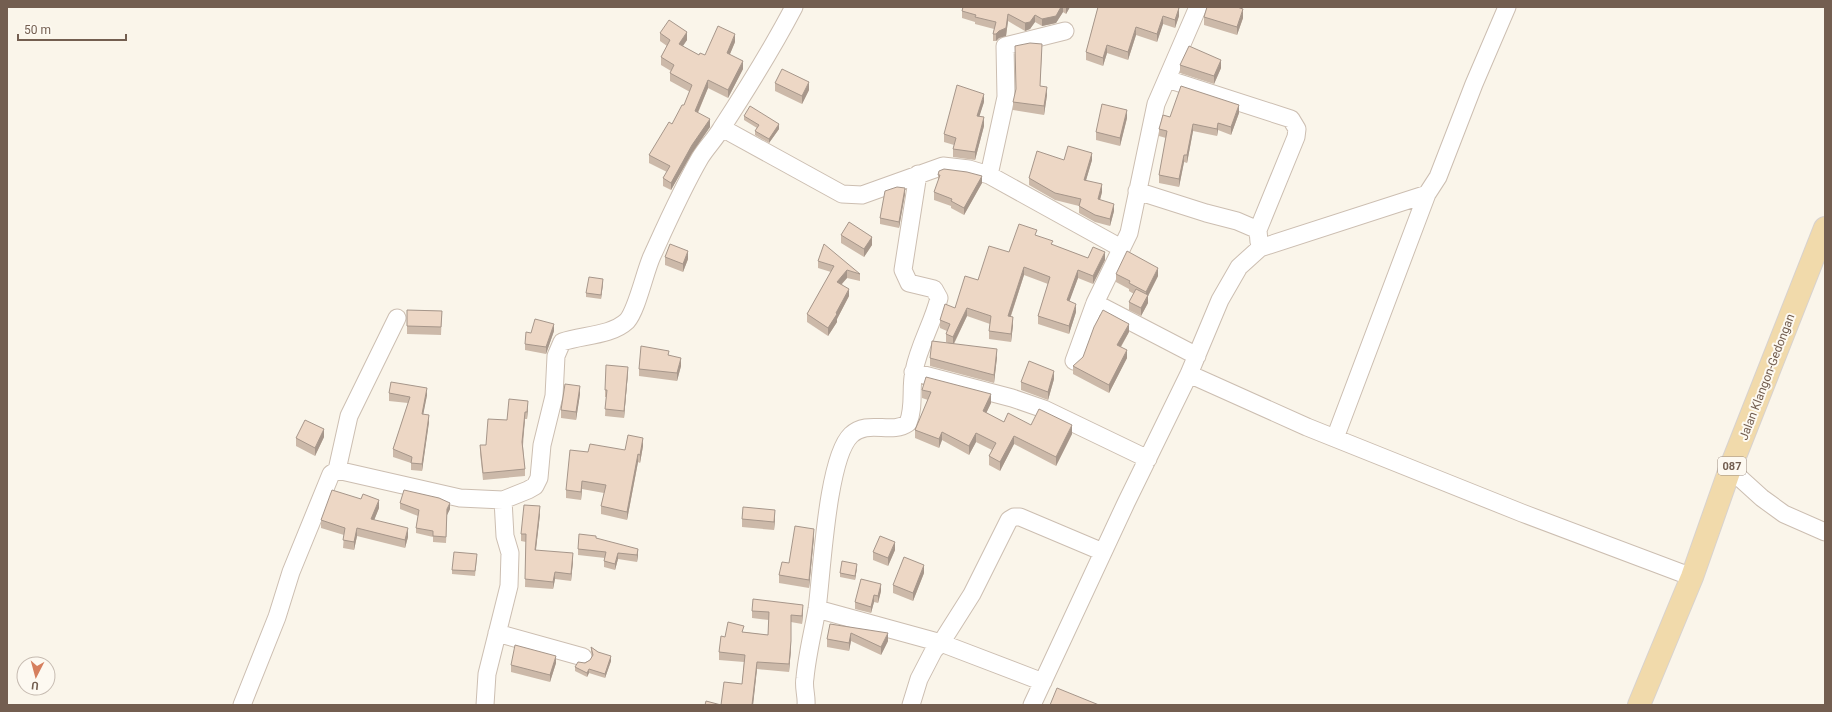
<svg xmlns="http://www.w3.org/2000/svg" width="1832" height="712" font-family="Roboto,sans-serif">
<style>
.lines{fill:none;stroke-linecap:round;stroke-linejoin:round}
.minor-casing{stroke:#ccbeb1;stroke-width:19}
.primary-casing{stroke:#d8d2ce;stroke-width:24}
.minor{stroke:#fff;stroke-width:17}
.primary{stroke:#f1daab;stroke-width:22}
.wall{fill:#ccb9a9}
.shaded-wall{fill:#a6968a}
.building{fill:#edd7c5;stroke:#a6968a}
.labels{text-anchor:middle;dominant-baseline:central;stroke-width:4;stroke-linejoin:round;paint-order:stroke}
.shield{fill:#fdf9f1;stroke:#9c8c80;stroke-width:1}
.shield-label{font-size:11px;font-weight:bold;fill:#735e50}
.street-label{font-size:12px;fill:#735e50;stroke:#fdf9f1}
</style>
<rect width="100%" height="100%" fill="#faf5ea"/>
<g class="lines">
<g class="minor-casing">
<path id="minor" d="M1167,79L1291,119L1297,129L1296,137L1258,230
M722,128L842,194L862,195L943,166L969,169L989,175L1121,248
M989,175L1006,97L1005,46L1065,31
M1137,191L1206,213L1237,221L1258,230L1259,242
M1095,303L1197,356
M1074,361L1095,303L1129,233L1156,104L1198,7
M913,372L1012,398L1044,409L1148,459
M1189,374L1307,427L1522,513L1692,577
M1335,438L1427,194
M1730,469L1762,498L1784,514L1825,532
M337,470L349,416L397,318
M817,609L941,643L1043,682
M497,633L583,657
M242,705L277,617L291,572L331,474L337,470L460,498L503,500L528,490L535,486L539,478L542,445L554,396L556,356L562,342C582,335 611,336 627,321C637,310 645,271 652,256C667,223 682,189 700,158C706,148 715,139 721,129C747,89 772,49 794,7
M485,705L487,674L509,586L510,553L505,536L503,500
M806,705C807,696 803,687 805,678C807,655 813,632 817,609C822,572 827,458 851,435C868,419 891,435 908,423C915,406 910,388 914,371C919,345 933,323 939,298L934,289L909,283L903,270L918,174
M911,705L919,679L934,650L941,643L972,594L1009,520L1014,517H1020L1103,552
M1032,705L1126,503L1189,374L1220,300L1239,267L1260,248L1427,194L1438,177L1474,84L1507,7"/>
</g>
<g class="primary-casing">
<path id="primary" d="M1639,705L1692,577L1730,469L1825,228"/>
</g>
<use href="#minor" class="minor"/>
<use href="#primary" class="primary"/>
</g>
<path class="wall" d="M963,7H1070L1066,14L1063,12L1056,23L1042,26L1035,22L1030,29L1025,31L1008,21L1006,36L999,38L996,41H993V34L994,29L975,24V22L962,18V11Z
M1098,7H1179V16L1175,28L1163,24L1157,42L1136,35L1128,60L1107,53L1103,66L1086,60V52Z
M1204,17L1243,18L1237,35L1204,25Z
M660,33L687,40L682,46L699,55H705L735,42L730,54L743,69L728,98L708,88L698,113L710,127L692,153L671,190L663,186V178L667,172L649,163V155L672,124L684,105L690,92L670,81V73L671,71L661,65V57L667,46L660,41Z
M1042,52L1040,86L1047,95L1044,115L1013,110V102Z
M1180,65L1221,68L1214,84L1180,73Z
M775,83L809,90L802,104L775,91Z
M984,102L979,116L984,126L975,160L953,157V149L954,145L944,142V134Z
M1239,113L1231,135L1218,130L1217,136L1193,131L1187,163L1184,162L1179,187L1159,183V175L1166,138L1159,136V129L1170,117Z
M744,116L779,129L769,143L755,135V131L757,128L744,120Z
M1127,118L1120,146L1096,140V132Z
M1064,160H1092L1086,180L1102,192L1100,200L1114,211L1110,226L1095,222L1079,213V206L1055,200L1029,185V178Z
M938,175L982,183L964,215L951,208V206L934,200V192L938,181Z
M905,194L899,228L880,224V218Z
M841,235L872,245L864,257L841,243Z
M1037,236L1053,245L1088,258L1105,260L1093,284L1078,278L1069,301L1076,312L1069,334L1038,324V316L1048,284L1024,275L1011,316L1013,325L1011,342L989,339V331L990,324L967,316L954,344L997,357L994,383L930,366V358L948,343L946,342V334L947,331L940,328V320L955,308L978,280L1009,252Z
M665,257L688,259L683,272L665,265Z
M818,261L860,274V281L847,278L842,284L849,296L837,319V322L828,336L807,322V314L831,272L818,268Z
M1116,274L1158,276L1148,296V303L1141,316L1129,310V302L1134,294L1129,291V289L1116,282Z
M603,283L601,299L586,297V293Z
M407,310L442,311L441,335L407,334Z
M554,331L546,354L525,350V344L531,333Z
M1129,332L1121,347L1127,358L1109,393L1073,374V366Z
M669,355L681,366L677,381L639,376V369Z
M628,373L624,418L605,416L606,397H605V390Z
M1054,379L1048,400L1021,390V382Z
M922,390L991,403L986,413L1004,422L1031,425L1072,434L1056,466L1014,444L1000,471L989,465V456L992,450L976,442L969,455L942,440L939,448L915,438V430L928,400L922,398Z
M389,393L427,395L423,414L429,422L422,471L411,470V463L393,457V449L408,403L389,401Z
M580,394L576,420L561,418V410Z
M528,408L527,419H525L523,446L525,469V476L483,480L480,453V445H486Z
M324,437L315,456L296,446V438Z
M643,446L640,463L638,462L627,520L601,514V506L604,493L582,489L581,500L566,498V490L588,452L625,450Z
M400,503L450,509L447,515L446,543L433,542V537L416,533V528L418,516L400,509Z
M379,508L374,520L408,537L405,548L357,536L354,550L343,548L344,535L321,528V520Z
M540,514L536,550L573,561L571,581L555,579L553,589L525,587L526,542L521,541V534Z
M742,519H775L774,530L742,527Z
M814,537L809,588L779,583V575L789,563Z
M596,538L638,555L637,562L618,559L615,570L604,567V561L605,558L578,555V549Z
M895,550L888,566L873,560V552Z
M477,558L475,576L452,574V570Z
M857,568L855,580L840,577V573Z
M924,573L913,601L893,593V585Z
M881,591L878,603L874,602L871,613L855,609V602Z
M752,611L803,612L802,624L791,622V649L789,672L757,669L753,705H705H721L742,684L744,662L719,660V652L725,637L744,632L768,635L769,620L752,618Z
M830,624L888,641L881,655L851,641L849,651L827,647V639Z
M591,647L611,661L605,678L589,673L587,677L575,671V667L590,660L592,657L591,651Z
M556,663L550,682L511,672V665Z"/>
<path class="shaded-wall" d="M1061,7H1063V12L1056,23L1042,26V19Z
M1066,7H1070L1066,14Z
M1176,7H1179V16L1175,28V20Z
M1243,9V18L1237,35V27Z
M1008,14V21L1006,36L999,38L996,41V34Z
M1035,15V22L1030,29L1025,31V23Z
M1163,16V24L1157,42V34Z
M1136,27V35L1128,60V52Z
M687,32V40L679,52V44Z
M735,34V42L727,61V53Z
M1107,45V53L1103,66V58Z
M1221,60V68L1214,84V76Z
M743,61V69L728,98V90Z
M708,80V88L695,119V111Z
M809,82V90L802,104V96Z
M1047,87V95L1044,115V106Z
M984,94V102L977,124V116Z
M1239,105V113L1231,135V127Z
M1127,110V118L1120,146V138Z
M984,117V126L975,160V152Z
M710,119V127L692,153L671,190V183L692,145Z
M1218,123V130L1217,136V129Z
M779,124V129L769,143V139Z
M1193,124V131L1187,163V155Z
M1092,153V160L1084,187V180Z
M1184,155V162L1179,187V179Z
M982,176V183L964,215V208Z
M1102,184V192L1098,207V199Z
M905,188V194L899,228V222Z
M1114,204V211L1110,226V219Z
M872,237V245L864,257V249Z
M688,251V259L683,272V264Z
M1105,252V260L1093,284V276Z
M1024,267V275L1008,324V316Z
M1158,268V276L1148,296V303L1141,316V308L1146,299V292Z
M847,270V278L837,289V282Z
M1078,270V278L1067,308V300Z
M603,279V283L601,299V295Z
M849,289V296L837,319V322L828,336V328Z
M1076,304V312L1069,334V326Z
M967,308V316L953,345V337Z
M1013,317V325L1011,342V334Z
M554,324V331L546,354V347Z
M1129,324V332L1117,353V345Z
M997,349V357L994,383V375Z
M1127,350V358L1109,393V385Z
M681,358V366L677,381V373Z
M628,367V373L624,418V411Z
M1054,371V379L1048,400V392Z
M580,386V394L576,420V412Z
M427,388V395L422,421V414Z
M991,394V403L983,420V411Z
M528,401V408L527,419V412Z
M525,412V419L522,449V442Z
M429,415V422L422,471V464Z
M1072,425V434L1056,466V457Z
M324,429V437L315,456V448Z
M942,432V440L939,448V439Z
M976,433V442L969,455V446Z
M1014,436V444L1000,471V462Z
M643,438V446L640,463V455Z
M638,454V462L627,520V512Z
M582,481V489L581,500V492Z
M379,500V508L371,528V519Z
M450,503V509L447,515L446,543L447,509Z
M540,506V514L535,557V550Z
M775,510V519L774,530V522Z
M357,528V536L354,550V542Z
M408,528V537L405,548V540Z
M814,529V537L809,588V580Z
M895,542V550L888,566V558Z
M638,549V555L637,562V555Z
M573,553V561L571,581V574Z
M618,553V559L615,570V564Z
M857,564V568L855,580V576Z
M924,565V573L913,601V593Z
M555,572V579L553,589V582Z
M881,584V591L878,603V596Z
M874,595V602L871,613V607Z
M803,605V612L802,624V616Z
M851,633V641L849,651V643Z
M888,633V641L881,655V647Z
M791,641V649L789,672V664Z
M556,656V663L550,682V675Z
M611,656V661L605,678V674Z
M757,662V669L753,705H752Z
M589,669V673L587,677V673Z"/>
<path class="building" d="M963,7H1061L1056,16L1042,19L1035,15L1030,22L1025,23L1008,14L1006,28L999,31L996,34H993L996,22L975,17L976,15L962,11Z
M1098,7H1177L1179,8L1175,20L1163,16L1157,34L1136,27L1128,52L1107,45L1103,58L1086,52Z
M1207,7H1237L1243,9L1237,27L1204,17Z
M669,20L687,32L679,44L699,55L700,53L705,55L718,26L735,34L727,53L743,61L728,90L708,80L695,111L710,119L692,145L671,183L663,178L670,166L649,155L669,122L672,124L682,105H684L692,85L670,73L674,65L661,57L670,40L660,33Z
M1030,43L1042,44L1040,86L1047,87L1044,106L1013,102L1016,89L1015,46Z
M1189,46L1221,60L1214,76L1180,65Z
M782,69L809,82L802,96L775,83Z
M957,85L984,94L977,116L984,117L975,152L953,149L956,138L944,134Z
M1181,86L1239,105L1231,127L1218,123L1217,129L1193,124L1187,155H1184L1179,179L1159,175L1167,131L1159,129L1163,115L1170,117Z
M1102,104L1127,110L1120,138L1096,132Z
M750,106L779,124L769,139L755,131L759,125L744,116Z
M1068,146L1092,153L1084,180L1102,184L1098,199L1114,204L1110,219L1095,215L1079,206L1081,199L1055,193L1029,178L1037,151L1064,160Z
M944,169L967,172L982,176L964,208L951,201L952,199L934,192L940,175H938L939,171Z
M897,187L905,188L899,222L880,218L885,191Z
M849,222L872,237L864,249L841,235Z
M1019,224L1037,230L1035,235L1053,241L1051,244L1088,258L1093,247L1105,252L1093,276L1078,270L1067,300L1076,304L1069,326L1038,316L1050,277L1024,267L1008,316L1013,317L1011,334L989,331L991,316L967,308L953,337L946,334L950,324L940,320L945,304L955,308L965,276L978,280L989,246L1009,252Z
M670,244L688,251L683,264L665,257Z
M824,244L860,274L847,270L837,282L849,289L836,313L837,314L828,328L807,314L834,266L818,261Z
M1127,251L1158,268L1146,292L1129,283L1130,281L1116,274Z
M589,277L603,279L601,295L586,293Z
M1136,289L1148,295L1141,308L1129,302Z
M407,310L442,311L441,327L407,326Z
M1103,310L1129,324L1117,345L1127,350L1109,385L1073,366L1083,357L1094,327Z
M535,319L554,324L546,347L525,344L526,332L531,333Z
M932,341L997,349L994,375L930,358Z
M641,346L669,351L668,355L681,358L677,373L639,369Z
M1029,361L1054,371L1048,392L1021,382Z
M606,365L628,367L624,411L605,409L607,390H605Z
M926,377L991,394L983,411L1004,422L1008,413L1031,425L1039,409L1072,425L1056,457L1014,436L1000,462L989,456L996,443L976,433L969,446L942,432L939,439L915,430L931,392L922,390Z
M391,382L427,388L422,414L429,415L422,464L411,463L412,457L393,449L410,397L389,393Z
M565,384L580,386L576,412L561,410Z
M509,399L528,401L527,412H525L522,442L525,469L483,473L480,445H486L488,419L507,420Z
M305,420L324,429L315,448L296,438Z
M628,435L643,438L640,455L638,454L627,512L601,506L606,485L582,481L581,492L566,490L570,450L588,452L590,444L625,450Z
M332,490L361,499L363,494L379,500L371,519L408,528L405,540L357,528L354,542L343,540L345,528L321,520Z
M404,490L439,498L450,503L447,509L446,537L433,536V531L416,528L419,510L400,503Z
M524,505L540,506L535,550L573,553L571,574L555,572L553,582L525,579L526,534H521Z
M743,507L775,510L774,522L742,519Z
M795,526L814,529L809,580L779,575L782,562L789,563Z
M579,534L596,536V538L638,549L637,555L618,553L615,564L604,561L606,552L578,549Z
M880,536L895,542L888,558L873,552Z
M454,552L477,554L475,571L452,570Z
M904,557L924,565L913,593L893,585Z
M842,561L857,564L855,576L840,573Z
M861,579L881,584L878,596L874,595L871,607L855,602Z
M753,599L803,605L802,616L791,615V641L789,664L757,662L752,705H705L706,701L721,705L724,682L742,684L745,655L719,652L721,636L725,637L728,622L744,626L742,632L768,635L769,612L752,611Z
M830,624L888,633L881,647L851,633L849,643L827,639Z
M515,645L556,656L550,675L511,665Z
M591,647L598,652L611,656L605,674L589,669L587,673L575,667L578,662L585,663L590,660L593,655Z
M1057,688L1099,705H1050Z"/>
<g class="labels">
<rect class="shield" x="1718" y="457" width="28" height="18" rx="3"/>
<g class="shield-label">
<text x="1732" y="466">087</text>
</g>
<g class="street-label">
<text transform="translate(1767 377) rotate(-69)">Jalan Klangon-Gedongan</text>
</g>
</g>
<rect width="1832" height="712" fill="none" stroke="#735e50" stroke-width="16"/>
<g transform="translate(36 676) rotate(186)"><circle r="19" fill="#fdf9f1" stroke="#c6bbb1"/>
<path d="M0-3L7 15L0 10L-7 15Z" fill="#d67f5e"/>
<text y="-6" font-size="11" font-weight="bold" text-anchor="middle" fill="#735e50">U</text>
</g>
<path d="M18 34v6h108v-6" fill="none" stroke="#735e50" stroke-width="2"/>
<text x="24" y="34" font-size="12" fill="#735e50" stroke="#fdf9f1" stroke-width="3" paint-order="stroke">50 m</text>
</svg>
